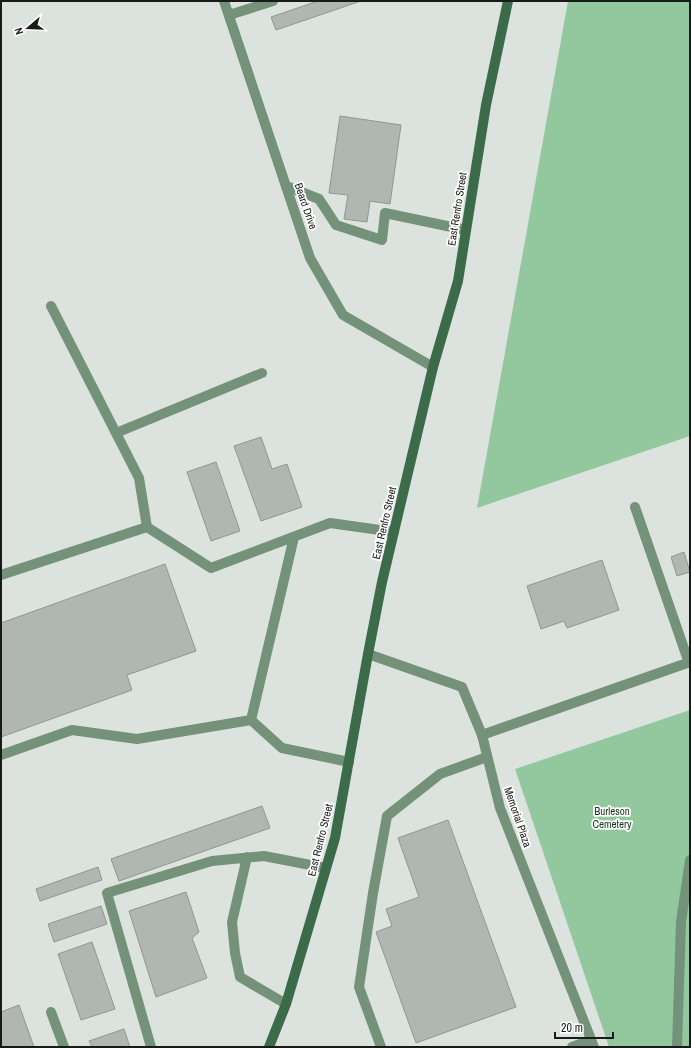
<svg xmlns="http://www.w3.org/2000/svg" width="691" height="1048" font-family="'Archivo Narrow',sans-serif">
<style>
.green{fill:#93c89f}
.building{fill:#b0b6b1;stroke:#909691}
.lines{fill:none;stroke-linecap:round;stroke-linejoin:round}
.service{stroke:#739279;stroke-width:10}
.minor{stroke:#739279;stroke-width:10}
.secondary{stroke:#3c6b49;stroke-width:10}
.labels{text-anchor:middle;dominant-baseline:central;stroke-width:3.5;stroke-linejoin:round;paint-order:stroke}
.street-label{font-size:11px;fill:#191b1a;stroke:#fff}
.park-label{font-size:11px;fill:#15361f;stroke:#fff}
</style>
<rect width="100%" height="100%" fill="#dce3de"/>
<path class="green" d="M568,1H690V436L477,508Z
M690,710V1047H609L515,769Z"/>
<path class="building" d="M318,1H361L276,30L271,17Z
M340,116L401,125L390,204L370,201L367,222L344,219L348,195L329,193Z
M261,437L272,469L287,464L302,507L261,521L234,446Z
M216,462L240,531L211,541L187,472Z
M684,552L690,572L677,576L671,557Z
M602,560L619,610L567,628L564,621L541,629L527,586Z
M165,564L196,651L127,675L132,690L1,737V623Z
M262,806L270,828L119,881L111,859Z
M448,820L516,1007L416,1043L376,932L392,926L386,909L419,897L398,838Z
M98,867L102,880L40,901L36,889Z
M186,892L199,932L192,938L207,978L156,997L129,911Z
M101,906L107,924L54,942L48,924Z
M92,942L115,1009L81,1020L58,954Z
M19,1005L34,1047H1V1012Z
M124,1029L130,1047H92L89,1041Z"/>
<g class="lines">
<path class="service" d="M229,15L273,1
M286,186L319,199L336,225L382,240L385,213L466,230
M51,306L139,478L147,527
M116,433L262,373
M635,507L689,663
M1,575L147,527L211,568L330,523L394,532
M251,720L294,537
M482,735L690,662
M1,755L72,730L137,739L251,720L282,748L349,762
M247,857L232,922L235,953L240,977L286,1004
M51,1012L64,1047
M151,1047L107,893L212,861L264,856L326,868
M381,1047L359,987L373,893L387,816L440,774L487,757
M677,1047L681,922L690,860"/>
<path class="minor" d="M224,1L310,258L343,315L433,367
M368,654L462,687L482,735L500,808L594,1047
M572,1047L591,1040"/>
<path class="secondary" d="M269,1047L286,1004L335,838L368,654L382,582L433,367L458,281L486,105L508,1"/>
</g>
<g class="labels">
<g class="street-label">
<text transform="translate(306 206) rotate(71)">Beard Drive</text>
<text transform="translate(457 209) rotate(-81)">East Renfro Street</text>
<text transform="translate(384 523) rotate(-77)">East Renfro Street</text>
<text transform="translate(518 817) rotate(71)">Memorial Plaza</text>
<text transform="translate(320 840) rotate(-76)">East Renfro Street</text>
</g>
<g class="park-label">
<text x="612" y="811">Burleson<tspan x="612" dy="13">Cemetery</tspan></text>
</g>
</g>
<rect width="691" height="1048" fill="none" stroke="#191b1a" stroke-width="4"/>
<g transform="translate(28 28) rotate(251)" stroke="#ffffff" stroke-width="3" paint-order="stroke">
<path d="M0-3L7 15L0 10L-7 15Z" fill="#191b1a"/>
<text y="-6" font-size="11" font-weight="bold" text-anchor="middle" fill="#191b1a">N</text>
</g>
<path d="M555 1032v6h58v-6" fill="none" stroke="#191b1a" stroke-width="2"/>
<text x="561" y="1032" font-size="12" fill="#191b1a" stroke="#ffffff" stroke-width="3" paint-order="stroke">20 m</text>
</svg>
